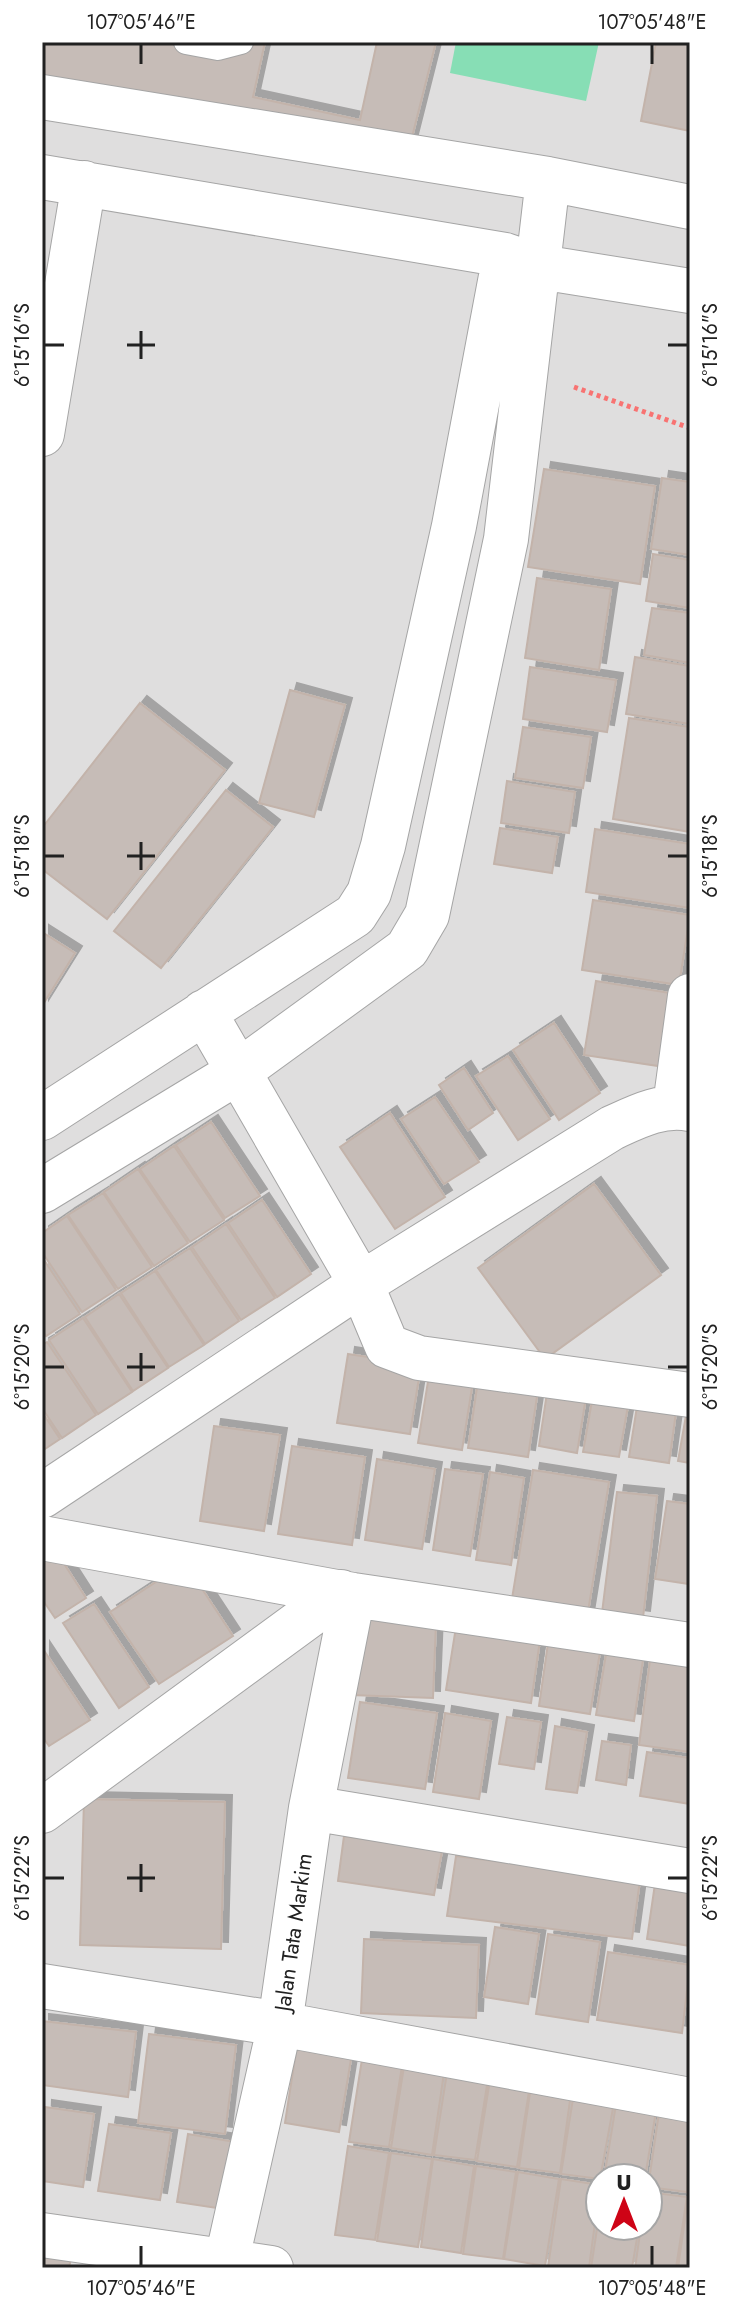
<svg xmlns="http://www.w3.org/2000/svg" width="732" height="2310" font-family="Jost,sans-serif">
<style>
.residential{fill:#dfdede;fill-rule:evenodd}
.pitch{fill:#87deb5}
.building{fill:#c6bcb7;stroke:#c3b3aa;stroke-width:2;filter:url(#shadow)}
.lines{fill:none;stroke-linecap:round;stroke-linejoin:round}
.service-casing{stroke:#a5a5a5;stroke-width:26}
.minor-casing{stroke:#a5a5a5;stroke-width:46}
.path{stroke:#f87372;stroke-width:5;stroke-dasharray:4 4;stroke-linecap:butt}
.service{stroke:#fff;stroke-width:24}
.minor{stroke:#fff;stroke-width:44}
.ticks{fill:none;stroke:#212121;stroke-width:3}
.labels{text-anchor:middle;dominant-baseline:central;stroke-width:7;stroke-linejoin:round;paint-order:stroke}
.street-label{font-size:22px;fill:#212121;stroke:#fff}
.neatline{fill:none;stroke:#212121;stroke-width:3}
.ticks-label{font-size:20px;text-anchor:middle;fill:#212121}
</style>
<defs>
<filter id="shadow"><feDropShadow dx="7" dy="-7" stdDeviation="0" flood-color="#0004"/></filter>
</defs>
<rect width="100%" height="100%" fill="#f1ede8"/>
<path class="residential" d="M42,42H690V2268H42ZM600,2178H648V2226H600Z"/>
<path class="pitch" d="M456,42H599L586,101L450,73Z"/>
<path class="building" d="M42,42H265L253,97L360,120L377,42H436L409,149L42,81Z
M656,42H690V131L641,121Z
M544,469L655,486L640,584L528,567Z
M662,478L690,482V555L651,549Z
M653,554L690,560V608L646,601Z
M537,578L611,589L599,670L525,658Z
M652,608L690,613V663L644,655Z
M635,657L690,666V724L626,714Z
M530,667L616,680L607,732L523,719Z
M290,690L345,705L314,817L259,803Z
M140,703L225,770L107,919L42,869V828Z
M629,718L690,727V832L613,819Z
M523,727L591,737L583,788L515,778Z
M507,781L575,792L569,833L501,823Z
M226,790L273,827L161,968L114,931Z
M500,828L558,837L552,873L494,864Z
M595,829L690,844V908L586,892Z
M593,900L690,915L679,985L582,970Z
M42,932L75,953L42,1006Z
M596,981L676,994L665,1067L584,1055Z
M554,1023L600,1093L559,1120L513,1050Z
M508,1056L550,1119L518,1140L476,1076Z
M464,1068L493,1113L468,1130L439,1085Z
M435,1097L479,1162L444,1184L401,1119Z
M390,1113L445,1197L395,1229L340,1147Z
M211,1122L260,1196L225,1218L176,1145Z
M174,1146L224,1220L190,1242L140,1169Z
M138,1169L188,1243L154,1266L104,1192Z
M594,1184L661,1275L545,1359L478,1268Z
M103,1193L152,1267L118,1289L68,1215Z
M262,1200L311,1274L277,1297L228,1223Z
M67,1216L116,1290L82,1312L42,1252V1233Z
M226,1224L275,1298L241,1320L192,1247Z
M190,1248L239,1321L205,1344L156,1270Z
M42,1257L80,1314L46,1336L42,1330Z
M155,1271L204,1345L169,1367L121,1293Z
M119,1294L168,1368L133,1391L85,1317Z
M83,1318L132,1392L98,1414L49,1340Z
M47,1342L96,1415L62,1438L42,1408V1345Z
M348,1354L421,1365L410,1434L337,1423Z
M431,1363L475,1369L462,1450L418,1443Z
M479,1374L539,1383L528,1457L468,1448Z
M548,1386L587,1391L577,1453L539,1446Z
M593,1395L629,1400L619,1457L583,1452Z
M638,1400L677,1405L669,1463L629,1457Z
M687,1410H690V1463L678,1461Z
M42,1412L60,1439L42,1451Z
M214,1426L280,1435L264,1531L200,1521Z
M292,1446L365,1457L352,1545L278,1534Z
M377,1459L435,1469L422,1549L365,1540Z
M445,1469L483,1474L470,1556L433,1550Z
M533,1470L609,1482L587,1618L511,1605Z
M490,1472L524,1478L511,1565L476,1560Z
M617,1492L657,1496L643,1618L602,1613Z
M667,1501L690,1504L689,1584L655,1579Z
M52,1545L86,1598L55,1618L42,1599V1551Z
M185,1563L233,1636L159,1684L110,1612Z
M94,1604L149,1687L119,1708L63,1623Z
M354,1618L436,1622L433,1698L351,1695Z
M456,1627L540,1640L531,1703L446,1690Z
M548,1643L600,1652L590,1714L539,1706Z
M607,1648L644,1653L634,1721L596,1715Z
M43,1649L90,1720L49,1746L42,1736Z
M650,1660L690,1665V1752L639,1745Z
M360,1702L437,1713L425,1789L348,1778Z
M445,1713L491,1721L479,1799L433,1792Z
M507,1717L541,1722L534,1769L499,1764Z
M555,1726L587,1732L577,1793L546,1789Z
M602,1741L631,1745L626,1785L596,1780Z
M647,1752L690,1758V1804L640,1796Z
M84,1799L225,1802L221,1949L80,1945Z
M344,1836L442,1851L434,1895L338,1881Z
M456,1856L640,1880L632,1939L447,1916Z
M656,1877L690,1882V1946L647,1939Z
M495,1927L539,1934L528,2004L484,1997Z
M548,1934L600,1942L588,2022L536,2014Z
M364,1939L479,1945L476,2018L361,2013Z
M608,1952L690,1965L682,2033L597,2020Z
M42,2021L136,2032L128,2097L42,2085Z
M149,2034L236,2045L225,2134L138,2123Z
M297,2045L352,2053L339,2132L285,2123Z
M363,2053L403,2060L389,2147L349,2142Z
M405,2060L445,2066L432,2155L391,2148Z
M448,2066L489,2073L475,2160L434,2155Z
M491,2073L531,2079L517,2167L477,2161Z
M532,2079L572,2086L560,2173L519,2168Z
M575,2086L616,2092L600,2179L561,2174Z
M618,2092L658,2099L645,2178H604Z
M661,2099L690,2103L687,2192L648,2187Z
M45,2107L94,2114L83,2187L42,2181Z
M109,2124L171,2133L160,2200L98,2191Z
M188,2134L241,2143L231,2210L177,2202Z
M348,2146L389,2153L375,2240L335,2235Z
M391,2153L432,2159L418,2247L377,2241Z
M433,2159L474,2166L461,2253L421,2247Z
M476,2166L516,2172L503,2259L463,2254Z
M518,2172L559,2179L545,2266L504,2259Z
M561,2179L600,2185L589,2268L548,2267Z
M648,2192L687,2197L676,2268H635L641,2226H648Z
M688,2198L690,2268H678Z
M600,2209V2226H639L632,2268H591Z
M42,2243L73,2248L69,2268H42Z"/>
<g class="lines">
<g class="service-casing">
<path id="service" d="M186,42L218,48L241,42"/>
</g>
<g class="minor-casing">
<path id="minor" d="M42,97L548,179L690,207
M42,177L505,255L540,267L690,291
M42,434L84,183
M204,1012L361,1284L387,1346L419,1358L690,1395
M675,1106L690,996
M42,1118L355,915L369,893L383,846L454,526L505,255
M42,1191L238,1072L407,949L427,915L506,539L548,179
M42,1496L361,1284L612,1128C638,1116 661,1104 690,1109
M42,1538L353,1595L690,1645
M311,1808L690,1871
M42,1811L341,1592
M42,1986L280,2024L690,2100
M42,2235L271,2268
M225,2268L280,2024L311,1808L353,1595"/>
</g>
<path class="path" d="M574,387L690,428"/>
<use href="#service" class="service"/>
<use href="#minor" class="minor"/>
</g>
<path class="ticks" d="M141,44V64M652,44V64M141,331V359M44,345H64M127,345H155M668,345H688M141,842V870M44,856H64M127,856H155M668,856H688M141,1353V1381M44,1367H64M127,1367H155M668,1367H688M141,1864V1892M44,1878H64M127,1878H155M668,1878H688M141,2246V2266M652,2246V2266"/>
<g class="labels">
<g class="street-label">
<text transform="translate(293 1932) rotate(-82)">Jalan Tata Markim</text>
</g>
</g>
<rect width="732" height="2310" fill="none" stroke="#ffffff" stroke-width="88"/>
<g transform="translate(624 2202)"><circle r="38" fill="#ffffff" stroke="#a6a6a6" stroke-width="2"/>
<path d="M0-6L14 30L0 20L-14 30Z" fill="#ce0316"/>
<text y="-12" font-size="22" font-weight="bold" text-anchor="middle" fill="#212121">U</text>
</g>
<rect x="44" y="44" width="644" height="2222" class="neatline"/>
<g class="ticks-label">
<text x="141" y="29">107°05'46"E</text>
<text x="652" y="29">107°05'48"E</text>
<text transform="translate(22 345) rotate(-90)" y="7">6°15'16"S</text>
<text transform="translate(710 345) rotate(-90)" y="7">6°15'16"S</text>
<text transform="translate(22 856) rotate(-90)" y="7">6°15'18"S</text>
<text transform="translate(710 856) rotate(-90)" y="7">6°15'18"S</text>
<text transform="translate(22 1367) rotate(-90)" y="7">6°15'20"S</text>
<text transform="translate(710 1367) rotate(-90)" y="7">6°15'20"S</text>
<text transform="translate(22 1878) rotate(-90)" y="7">6°15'22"S</text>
<text transform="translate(710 1878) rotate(-90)" y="7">6°15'22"S</text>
<text x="141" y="2295">107°05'46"E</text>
<text x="652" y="2295">107°05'48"E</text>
</g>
</svg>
